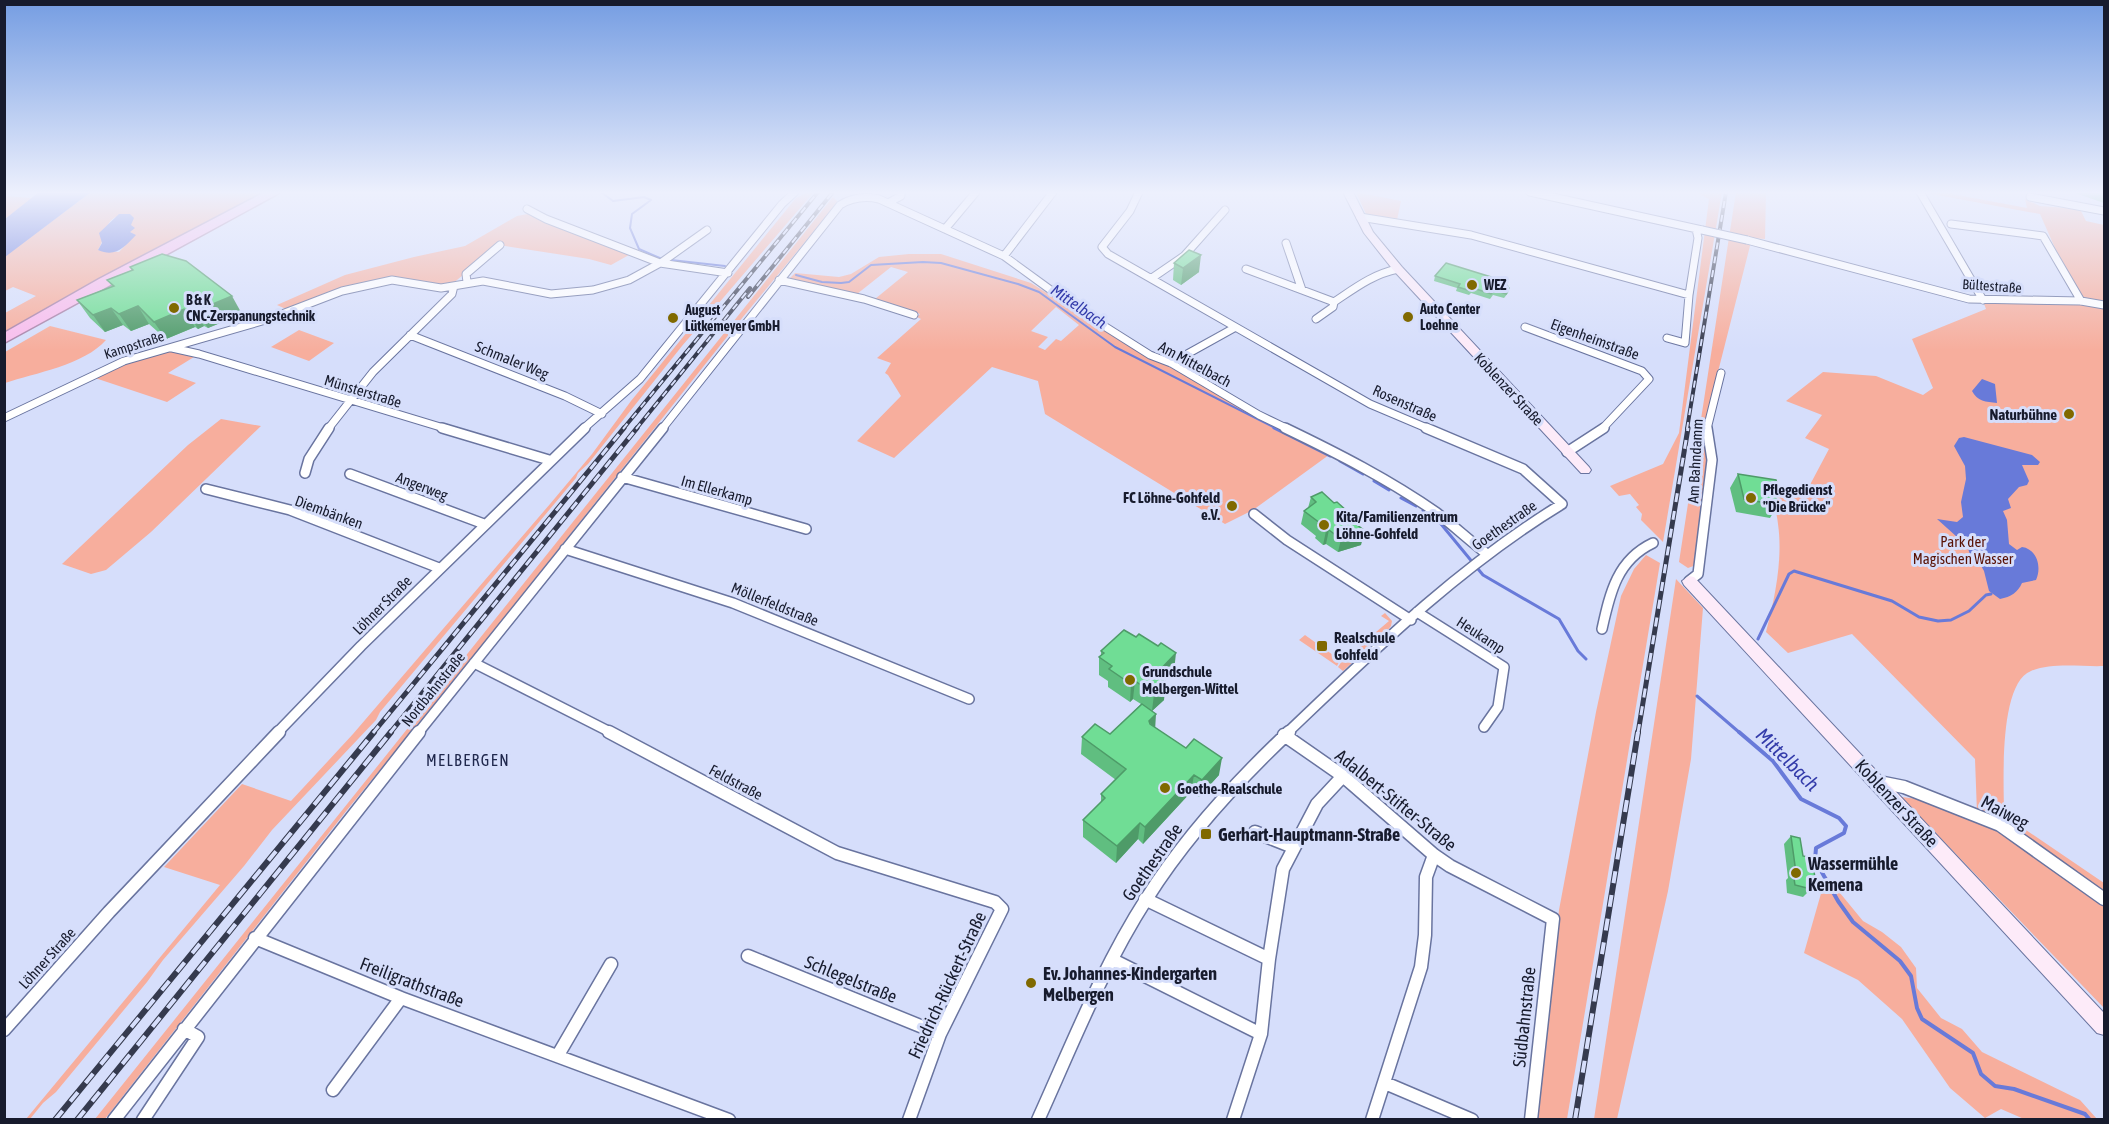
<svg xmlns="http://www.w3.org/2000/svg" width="2109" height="1124" font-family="'Asap Condensed',sans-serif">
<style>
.green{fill:#f7ae9d;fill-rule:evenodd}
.water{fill:#687ad9}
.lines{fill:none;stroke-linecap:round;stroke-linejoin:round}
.stream-far2{stroke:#687ad9;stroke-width:2}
.stream-far1{stroke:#687ad9;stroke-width:3}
.stream{stroke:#687ad9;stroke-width:4}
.street-far2-casing{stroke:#69749f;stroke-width:9}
.street-far1-casing{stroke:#69749f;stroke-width:12}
.street-casing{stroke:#69749f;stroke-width:15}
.secondary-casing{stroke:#69749f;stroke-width:2}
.highway-casing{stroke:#a984a9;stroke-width:3}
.street-far2{stroke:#fff;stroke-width:7}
.street-far1{stroke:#fff;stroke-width:9}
.street{stroke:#fff;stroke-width:12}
.secondary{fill:#fdebf9;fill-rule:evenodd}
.highway{fill:#f8bdec;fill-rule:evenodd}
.rail-far2-casing{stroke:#353a4e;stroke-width:4}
.rail-far1-casing{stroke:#353a4e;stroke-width:5}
.rail-casing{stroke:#353a4e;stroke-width:6}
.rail-far2{stroke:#d6defb;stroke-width:2;stroke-dasharray:7;stroke-linecap:butt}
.rail-far1{stroke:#d6defb;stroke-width:3;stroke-dasharray:9;stroke-linecap:butt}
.rail{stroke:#d6defb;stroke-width:4;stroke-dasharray:12;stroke-linecap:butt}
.street-bridge-casing{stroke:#69749f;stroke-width:9;stroke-linecap:butt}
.street-bridge{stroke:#fff;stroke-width:7}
.wall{fill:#60be80}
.shaded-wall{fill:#4e9b68}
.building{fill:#70dd95;stroke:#4e9b68;stroke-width:1.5}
.poi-dot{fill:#806900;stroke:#d6defb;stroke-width:2}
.labels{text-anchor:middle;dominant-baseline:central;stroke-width:6;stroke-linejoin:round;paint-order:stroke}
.far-poi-label{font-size:14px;font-weight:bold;fill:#171b2d;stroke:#d6defb;text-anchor:start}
.far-street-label{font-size:14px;fill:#171b2d;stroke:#d6defb}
.street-label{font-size:15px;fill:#171b2d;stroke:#d6defb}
.poi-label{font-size:15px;font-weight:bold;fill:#171b2d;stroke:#d6defb;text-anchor:start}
.park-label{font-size:15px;fill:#591205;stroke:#d6defb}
.water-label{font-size:16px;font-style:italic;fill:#333baa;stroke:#d6defb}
.neighbourhood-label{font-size:16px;letter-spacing:1.5px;fill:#20284d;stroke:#d6defb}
.near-street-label{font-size:18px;fill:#171b2d;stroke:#d6defb}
.near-poi-label{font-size:18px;font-weight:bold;fill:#171b2d;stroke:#d6defb;text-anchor:start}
.near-water-label{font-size:20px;font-style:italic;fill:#333baa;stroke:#d6defb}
</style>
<rect width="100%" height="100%" fill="#d6defb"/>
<path class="green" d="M91,192H263L148,252L5,332V313L36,296L13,287L5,291L4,257ZM130,214V232L135,235L119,252L98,250C109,232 102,215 130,214Z
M1356,192L1401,201L1397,220L1366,214Z
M1695,192H1722L1663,542L1641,520L1642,514L1636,507L1639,505L1630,494L1619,496L1610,486L1663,464L1679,433L1709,199Z
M1736,192H1766L1765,239L1752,238L1706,419L1708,460L1696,565L1688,568L1679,562Z
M1921,192H1951L1952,194L2027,208L2025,199L2040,206L2080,209L2086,221L2104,225V666C2082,667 2052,662 2031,671C1998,684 2004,785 2004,815L2104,883V1008L1901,797L1945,802L1977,813L1975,759L1852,634L1788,653L1766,632C1775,598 1783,559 1778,524C1777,513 1773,502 1770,492L1804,496L1829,449L1805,438L1822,415L1786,401L1823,372L1876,376L1923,395L1933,388L1912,339L1986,309L1983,301L2083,303L2066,273L2040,214Z
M806,193H813L682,346L588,464L578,473L576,478L380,712L376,720L272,830L244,866L163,960L147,982L56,1092L43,1103L30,1119H26L220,885L164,867L242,784L291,801L353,734L550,504L592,454L631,401L796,198Z
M4,196L33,198L5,219Z
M833,197L838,202L738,323L471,659L347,810L105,1119H95Z
M538,212L548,218L638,250L611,265L589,259L499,245L451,285L438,286L410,279L383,280L288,310L277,305L345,275L414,257L465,246L517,216Z
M909,254H941L1031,283L1147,357L1166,365L1257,416L1333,452L1253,510L1225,524L1045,414L1038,381L992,367L894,458L857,441L901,396L888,375L885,373L891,363L877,358L921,319L917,317L920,314L875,299L908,272L891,267L857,294L789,279L795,273L839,277L851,274L879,257ZM1056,307L1079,325L1061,341L1056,339L1045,350L1038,347L1048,337L1031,331Z
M50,326L106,340C84,365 35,373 5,383V352Z
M299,330L334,343L309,361L271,347Z
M165,350L194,357L168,373L196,383L167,402L92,377L140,357Z
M221,419L261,426L151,532L106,570L91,574L62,564L188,445Z
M1646,555L1660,563L1567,1119L1536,1120L1559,910L1596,712L1621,596L1634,569Z
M1676,579L1703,608L1691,759L1668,891L1617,1119H1594Z
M1385,613L1392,621L1391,626L1386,632L1343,671L1338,667L1342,661L1389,621L1381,616Z
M1305,635L1340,660L1337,666L1299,640Z
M1826,876L1863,921L1882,932L1901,947L1916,968L1917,988L1941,1018L1962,1029L1982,1052L2080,1100L2097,1119H2024L2001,1109L1985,1118L1950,1088L1902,1019L1858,980L1804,953Z"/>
<path class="water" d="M39,192H91L5,257V219Z
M119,214H130L134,218L131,225L135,228L130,232L136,235C124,247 116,258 98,250L102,243L99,233Z
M1982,379L1995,384L1997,403C1986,402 1977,401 1972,391Z
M1964,437L2032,455L2040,462L2038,465H2022L2029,481L2027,485L2019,487L2008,499L2011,508L2003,511L2007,520L2009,544L2017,550L2022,547C2037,549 2042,567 2036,580L2022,583C2018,592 2011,597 2000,599L1989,591L1984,571L1979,562L1971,557L1967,546L1937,519L1957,522L1963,517L1961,502L1966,479L1965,466L1954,446L1959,438Z"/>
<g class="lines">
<path class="stream-far2" d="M601,192L613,201L644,197L651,200L632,214L630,228L639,249L662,259L725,266
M796,275L822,282L841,283L849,282L871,265L923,262L941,263L1018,284L1039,292L1115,347L1277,429"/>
<path class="stream-far1" d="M1274,428L1330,456
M1340,461L1363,474
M1374,481L1389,490
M1401,498L1416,506
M1423,511L1441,524L1483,575L1559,619L1578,651L1586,659
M1758,639L1789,574L1794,571L1892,601L1919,617L1938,621L1951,620L1969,611L1986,595L1991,594
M1697,696L1740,733"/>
<path class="stream" d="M1739,732L1773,761L1801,799L1839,818L1846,826L1844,833L1816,848L1815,860L1838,901L1853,922L1900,961L1911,976L1917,1008L1922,1019L1973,1053L1981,1074L1995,1086L2014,1089L2085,1114L2090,1120"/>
<g class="street-far2-casing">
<path id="street-far2" d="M1139,192L1130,211L1102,247L1108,254L1370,404L1429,429
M1530,192L1702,230
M1920,192L1983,300
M2030,197L2104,211
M888,203L901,196V192
M527,209L546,219L660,263L728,273
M1360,217L1471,235L1689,295
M1951,224L2043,236L2081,301
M945,229L976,192
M1747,240L1969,299L2081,301L2104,305
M1286,243L1302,290
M1004,256L1053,192
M1246,269L1334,302
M1152,278L1184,256L1225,210
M779,280L864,299L914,315
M467,282L466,274L500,245
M1316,319L1333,307L1334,302C1355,288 1373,274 1398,269
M1525,327L1642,371L1649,379L1602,429
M410,335L565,396L602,414
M1667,338L1685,343L1689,295L1698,238L1696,229
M172,348L199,354L447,429
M1171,363L1234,328
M4,418L124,361L269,319L342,291L392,280L441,288L483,281L551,294L593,290L629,280L662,262L707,230
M328,429L373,372L452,294L454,286
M583,429L640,379L782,204L795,192
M662,429L840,205C853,197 865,196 879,199L1004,256L1074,307L1150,355L1171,363L1259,415L1288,429
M1707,429L1721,373"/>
</g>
<g class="street-far1-casing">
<path id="street-far1" d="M442,428L549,460
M1285,428C1337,453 1390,480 1437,513C1454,526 1470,541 1487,554
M1567,452L1604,428
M305,473L309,459L329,428
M350,474L484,524
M622,477L806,529
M206,489L290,510L439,568
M1254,514L1287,540L1411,620
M565,549L733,603L969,699
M1689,581L1698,574L1712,460L1707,428
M1417,612L1504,667L1498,707L1484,727
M1602,629C1610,593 1617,560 1653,543
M474,663L612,733
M277,733L361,646L585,428
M418,733L663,428
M1287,733C1373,651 1460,566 1562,504L1523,469L1426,428"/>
</g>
<g class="street-casing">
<path id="street" d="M609,732L837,853L995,902L1002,909L940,1034L909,1120
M1284,735L1343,776L1434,855L1450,866L1553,919L1531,1120
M1879,782L1904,787L2000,825L2104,899
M1255,832L1293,847
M1145,899L1269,959
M255,938L401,998L729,1120
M748,956L940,1034
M1113,960L1261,1034
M4,1030L109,912L279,732
M558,1055L611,964
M1385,1083L1472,1120
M333,1090L401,998
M114,1120L419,732
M143,1120L198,1037L184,1029
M1038,1120C1072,1045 1102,968 1147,898C1186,836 1236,782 1289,732
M1233,1120L1261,1034L1269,959L1283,869L1317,804L1343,776
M1372,1120L1421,967L1425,935L1426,877L1434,855"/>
</g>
<g class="secondary-casing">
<path id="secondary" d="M1343,192H1353L1373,232L1402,267L1589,467L1591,470L1589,473H1581L1394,271L1364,233Z
M1689,576L1694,577L2104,1013V1035L2097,1033L1684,585L1682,581Z"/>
</g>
<g class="highway-casing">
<path id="highway" d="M265,192H281L4,343V333L99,279Z"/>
</g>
<use href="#street-far2" class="street-far2"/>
<use href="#street-far1" class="street-far1"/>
<use href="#street" class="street"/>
<use href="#secondary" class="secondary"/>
<use href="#highway" class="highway"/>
<g class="rail-far2-casing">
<path id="rail-far2" d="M748,297L833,192
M623,429L818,192
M636,429L750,288
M1687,429L1726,192"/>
</g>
<g class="rail-far1-casing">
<path id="rail-far1" d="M373,733L624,428
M390,733L637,428
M1638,733L1688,428"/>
</g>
<g class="rail-casing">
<path id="rail" d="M55,1120L374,732
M77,1120L391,732
M1575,1120L1638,732"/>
</g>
<use href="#rail-far2" class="rail-far2"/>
<use href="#rail-far1" class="rail-far1"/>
<use href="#rail" class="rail"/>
<g class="street-bridge-casing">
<path id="street-bridge" d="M1702,230L1747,240"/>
</g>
<use href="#street-bridge" class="street-bridge"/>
</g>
<path class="wall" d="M2072,192H2104V203Z
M1174,263L1199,272L1181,285L1173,280Z
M130,267L242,314L208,328L204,326L198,329L195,327L166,339L149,324L131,331L123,325L105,332L90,318L77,300L112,286L107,280L132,270Z
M1435,276L1509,288L1508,293L1504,298L1493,295L1490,299L1471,293L1469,295L1456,291L1457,288L1434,281Z
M1738,474L1779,490L1776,495L1778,505L1770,518L1736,512L1730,488Z
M1311,497L1334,503L1359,522L1358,526L1361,545L1338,552L1326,544L1323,545L1315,538L1316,536L1301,524L1304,511L1308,508Z
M1136,637L1158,646L1174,671L1164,681V700L1152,711L1155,727L1219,775L1199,797L1191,792L1143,844L1138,839L1116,863L1083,837V820L1101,802V794L1116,780L1081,754L1082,737L1110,734L1141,704L1133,699L1130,702L1108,687V681L1099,675V657L1101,656V651Z
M1791,836L1815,878L1812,881L1811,889L1803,897L1787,893L1786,880L1788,878L1784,844Z"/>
<path class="shaded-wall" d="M1201,255L1199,272L1181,285L1183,268Z
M232,296L242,314L208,328L196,311Z
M138,306L149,324L131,331L119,314Z
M111,308L123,325L105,332L93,315Z
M184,309L195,327L166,339L154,322Z
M193,309L204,326L198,329L187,311Z
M1359,522L1356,534L1365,531L1361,545L1338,552L1341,539L1356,524Z
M1329,530L1326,544L1323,545L1326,531Z
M1176,653L1174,671L1153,693L1155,675Z
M1135,681L1133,699L1130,702L1131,684Z
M1166,682L1164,700L1152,711L1154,694Z
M1156,714L1155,731L1149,721Z
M1222,758L1219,775L1199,797L1202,780Z
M1194,775L1191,792L1143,844L1145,827Z
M1140,823L1138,839L1116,863L1117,846Z"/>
<path class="building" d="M1189,250L1201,255L1183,268L1174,263Z
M162,254L186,261L232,296L196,311L193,309L187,311L184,309L154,322L138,306L119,314L111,308L93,315L77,300L114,286L107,280L133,270L130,267Z
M1446,263L1504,281L1509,288L1506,294L1495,290L1491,294L1473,288L1471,291L1458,287L1460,284L1435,276Z
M1738,474L1776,480L1779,490L1774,489L1778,505L1744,499Z
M1322,492L1334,503L1337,502L1359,522L1356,524L1365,531L1341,539L1329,530L1326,531L1318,524L1320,523L1304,511L1316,502L1311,497Z
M1124,630L1136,637L1139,634L1158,646L1161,643L1176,653L1155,675L1166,682L1154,694L1135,681L1131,684L1109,669L1112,666L1099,657L1104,653L1101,651Z
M1142,704L1156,714L1149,721L1150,724L1186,748L1194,739L1222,758L1202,780L1194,775L1145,827L1140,823L1117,846L1083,820L1105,798L1101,794L1126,769L1082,737L1095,724L1110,734Z
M1791,836L1800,838L1803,856L1812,858L1815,878L1813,877L1811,889L1795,885L1793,872L1796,873Z"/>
<linearGradient id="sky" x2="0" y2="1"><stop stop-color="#759de2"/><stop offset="0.55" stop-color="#edf0fd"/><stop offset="1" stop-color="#edf0fd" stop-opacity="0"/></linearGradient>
<rect width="2109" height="350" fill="url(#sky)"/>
<g class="poi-dot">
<circle cx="1472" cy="285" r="6"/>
<circle cx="174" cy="308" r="6"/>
<circle cx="1408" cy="317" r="6"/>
<circle cx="673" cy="318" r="6"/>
<circle cx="2069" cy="414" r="6"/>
<circle cx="1751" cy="498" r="6"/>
<circle cx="1232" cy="506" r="6"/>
<circle cx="1324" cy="525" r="6"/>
<rect x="1316" y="640" width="12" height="12" rx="3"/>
<circle cx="1130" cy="680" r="6"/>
<circle cx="1165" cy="788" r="6"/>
<rect x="1200" y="828" width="12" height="12" rx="3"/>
<circle cx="1796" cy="873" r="6"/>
<circle cx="1031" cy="983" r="6"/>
</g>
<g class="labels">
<g class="far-poi-label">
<text x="1484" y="285">WEZ</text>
<text x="186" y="300">B &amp; K<tspan x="186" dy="16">CNC-Zerspanungstechnik</tspan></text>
<text x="1420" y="309">Auto Center<tspan x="1420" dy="16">Loehne</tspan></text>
<text x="685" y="310">August<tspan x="685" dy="16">Lütkemeyer GmbH</tspan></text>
</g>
<g class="far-street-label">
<text transform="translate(1992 286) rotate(4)">Bültestraße</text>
<text transform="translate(134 345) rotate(-18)">Kampstraße</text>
</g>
<g class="street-label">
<text transform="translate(1595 339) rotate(20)">Eigenheimstraße</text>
<text transform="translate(512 360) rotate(22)">Schmaler Weg</text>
<text transform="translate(1195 364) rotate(28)">Am Mittelbach</text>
<text transform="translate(1509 389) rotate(47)">Koblenzer Straße</text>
<text transform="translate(363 391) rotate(17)">Münsterstraße</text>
<text transform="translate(1405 403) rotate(24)">Rosenstraße</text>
<text transform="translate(1695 461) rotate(-87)">Am Bahndamm</text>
<text transform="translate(422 486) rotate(21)">Angerweg</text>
<text transform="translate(717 490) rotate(16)">Im Ellerkamp</text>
<text transform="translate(329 512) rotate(20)">Diembänken</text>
<text transform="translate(1504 525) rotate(-35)">Goethestraße</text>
<text transform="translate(775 604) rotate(22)">Möllerfeldstraße</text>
<text transform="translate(382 605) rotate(-45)">Löhner Straße</text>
<text transform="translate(1481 635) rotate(33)">Heukamp</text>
<text transform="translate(433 689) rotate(-51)">Nordbahnstraße</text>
<text transform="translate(736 782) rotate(28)">Feldstraße</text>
<text transform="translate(47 958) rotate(-48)">Löhner Straße</text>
</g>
<g class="poi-label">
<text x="2057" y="414" text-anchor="end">Naturbühne</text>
<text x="1763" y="489">Pflegedienst<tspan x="1763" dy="17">"Die Brücke"</tspan></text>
<text x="1220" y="497" text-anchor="end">FC Löhne-Gohfeld<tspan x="1220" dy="17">e.V.</tspan></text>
<text x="1336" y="516">Kita/Familienzentrum<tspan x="1336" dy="17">Löhne-Gohfeld</tspan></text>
<text x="1334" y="637">Realschule<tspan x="1334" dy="17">Gohfeld</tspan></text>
<text x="1142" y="671">Grundschule<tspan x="1142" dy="17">Melbergen-Wittel</tspan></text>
<text x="1177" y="788">Goethe-Realschule</text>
</g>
<g class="park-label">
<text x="1963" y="541">Park der<tspan x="1963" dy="17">Magischen Wasser</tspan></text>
</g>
<g class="water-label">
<text transform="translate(1079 306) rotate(35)">Mittelbach</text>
</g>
<g class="neighbourhood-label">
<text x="468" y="760">MELBERGEN</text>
</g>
<g class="near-street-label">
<text transform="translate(1396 800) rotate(39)">Adalbert-Stifter-Straße</text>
<text transform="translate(1897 803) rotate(47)">Koblenzer Straße</text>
<text transform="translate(2005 812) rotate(28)">Maiweg</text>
<text transform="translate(1152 862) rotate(-55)">Goethestraße</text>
<text transform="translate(851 979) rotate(22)">Schlegelstraße</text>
<text transform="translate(412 982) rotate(21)">Freiligrathstraße</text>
<text transform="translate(947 985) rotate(-65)">Friedrich-Rückert-Straße</text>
<text transform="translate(1524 1017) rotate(-84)">Südbahnstraße</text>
</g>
<g class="near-poi-label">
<text x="1218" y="834">Gerhart-Hauptmann-Straße</text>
<text x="1808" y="863">Wassermühle<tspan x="1808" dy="21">Kemena</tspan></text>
<text x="1043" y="973">Ev. Johannes-Kindergarten<tspan x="1043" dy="21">Melbergen</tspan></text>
</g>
<g class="near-water-label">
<text transform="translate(1788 759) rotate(45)">Mittelbach</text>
</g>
</g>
<rect width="2109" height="1124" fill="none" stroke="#171b2d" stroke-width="12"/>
</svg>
